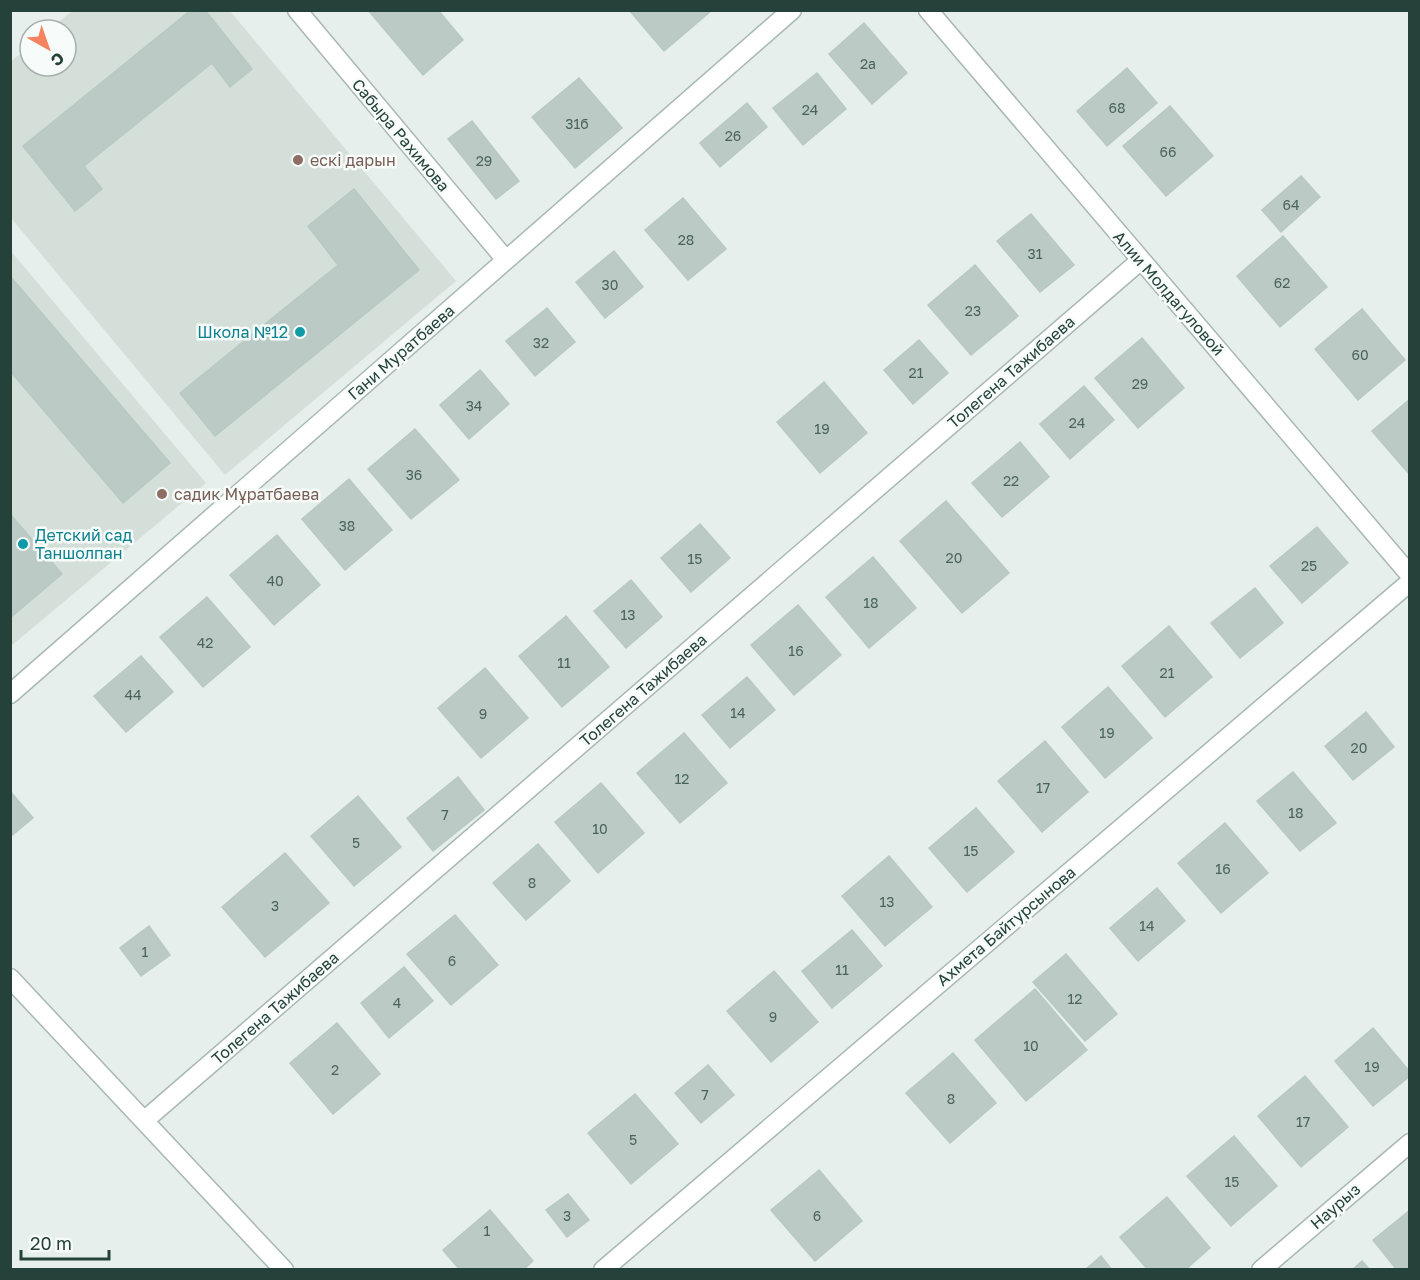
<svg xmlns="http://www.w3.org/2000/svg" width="1420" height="1280" font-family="'Golos Text',sans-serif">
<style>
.built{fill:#d4dfda}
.building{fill:#bbcac4;stroke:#b8c9c2;stroke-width:1.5}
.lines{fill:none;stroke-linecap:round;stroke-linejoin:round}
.street-casing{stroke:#a8b8b2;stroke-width:21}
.street{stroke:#fff;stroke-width:18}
.education-dot{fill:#8d6e63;stroke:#f7fbf9;stroke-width:2}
.culture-dot{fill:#0f9aa8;stroke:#f7fbf9;stroke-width:2}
.labels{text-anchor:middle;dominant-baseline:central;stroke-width:5;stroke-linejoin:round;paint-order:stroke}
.number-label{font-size:14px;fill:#4a645c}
.street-label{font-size:16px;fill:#24423a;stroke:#f7fbf9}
.education-label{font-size:16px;fill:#785e54;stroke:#f7fbf9;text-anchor:start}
.culture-label{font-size:16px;fill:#0d838f;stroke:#f7fbf9;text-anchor:end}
</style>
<rect width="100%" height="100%" fill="#e6efeb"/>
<path class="built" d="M72,11H230L456,281L225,475L11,218L10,62L30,46V66H66V30H49Z
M10,250L206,483L11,646H10Z"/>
<path class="building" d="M191,10H205L252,69L230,87L212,63L84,166L102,189L75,211L23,146Z
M368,10H438L463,40L423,75Z
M629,10H710L711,11L664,51Z
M864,23L907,73L872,104L829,54Z
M1127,68L1157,103L1107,146L1077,111Z
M817,73L846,109L803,145L773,108Z
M579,78L622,128L575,168L532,117Z
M747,103L767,127L720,167L700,143Z
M1170,106L1213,156L1166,196L1123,146Z
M472,121L519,181L496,199L448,139Z
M1301,176L1320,197L1281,232L1262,210Z
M354,189L419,270L215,436L180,393L338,265L308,226Z
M683,198L726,249L688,280L645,230Z
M1031,214L1074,265L1040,292L997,241Z
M1283,236L1327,287L1280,327L1237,276Z
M614,251L643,287L605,318L576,282Z
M975,265L1018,316L971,355L928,305Z
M10,276L170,463L123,503L10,371Z
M547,308L575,342L535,376L506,341Z
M1362,309L1405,360L1358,400L1315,349Z
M1142,338L1184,388L1138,428L1095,378Z
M919,340L948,373L913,404L884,370Z
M480,370L509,404L469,439L440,405Z
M824,382L867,433L820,473L777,422Z
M1084,386L1114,420L1070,459L1040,424Z
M1410,399V475L1372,431Z
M415,429L459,480L411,519L368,469Z
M1020,442L1049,477L1002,517L972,483Z
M349,479L392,530L345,570L302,519Z
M946,501L1009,573L962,613L900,541Z
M10,514L62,574L10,618Z
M700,524L730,558L691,592L661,558Z
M1317,527L1348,563L1302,603L1270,566Z
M277,535L320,585L274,625L230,575Z
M873,557L916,608L869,648L826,597Z
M631,580L662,617L626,648L594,611Z
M1255,588L1283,623L1240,658L1211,623Z
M207,597L250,647L203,687L160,637Z
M798,605L841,655L794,695L751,645Z
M566,616L609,667L562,707L519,656Z
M1169,626L1212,677L1165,717L1122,666Z
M141,656L173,692L126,732L94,696Z
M485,668L528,718L481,758L438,708Z
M747,677L775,710L730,748L702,715Z
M1108,687L1152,738L1105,778L1062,727Z
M1366,712L1394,747L1353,780L1325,746Z
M684,733L727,783L680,823L637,773Z
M1045,741L1088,792L1042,832L998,781Z
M1293,772L1336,823L1300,851L1257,801Z
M458,777L484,810L433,851L407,818Z
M601,783L644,833L598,873L555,822Z
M10,791L33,818L10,837Z
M358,796L401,847L354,886L311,836Z
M976,808L1014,852L967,892L929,848Z
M1225,823L1268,873L1221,913L1178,863Z
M538,844L570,881L526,920L493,883Z
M285,853L329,903L265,957L222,907Z
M889,856L932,907L885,946L842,896Z
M1157,888L1185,921L1138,961L1110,928Z
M455,915L498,965L451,1005L407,954Z
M149,926L170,955L141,976L120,948Z
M852,930L882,966L832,1008L802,971Z
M1066,954L1117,1014L1085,1041L1033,982Z
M404,967L433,1001L389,1038L361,1003Z
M774,971L818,1022L771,1062L727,1011Z
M1035,989L1087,1050L1026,1101L975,1040Z
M337,1023L380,1074L333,1114L290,1063Z
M1373,1028L1410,1072V1076L1373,1106L1335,1061Z
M953,1053L996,1103L950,1143L906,1093Z
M708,1065L734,1095L701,1123L675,1093Z
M1305,1076L1348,1127L1301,1167L1258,1116Z
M635,1094L678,1144L631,1184L588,1133Z
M1234,1136L1277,1186L1231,1226L1187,1176Z
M819,1170L862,1221L815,1261L771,1210Z
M568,1194L589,1220L567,1237L546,1210Z
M1167,1197L1210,1248L1185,1270H1148L1120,1237Z
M490,1210L533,1261L523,1270H460L443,1250Z
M1410,1210V1270H1397L1373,1240Z
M1101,1256L1112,1270H1085Z
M1362,1261L1370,1270H1352Z"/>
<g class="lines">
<g class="street-casing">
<path id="street" d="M297,10L506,260
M928,10L1410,575
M10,694L792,10
M10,978L284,1270
M145,1120L1141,260
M603,1270L1410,582
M1261,1270L1410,1143"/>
</g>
<use href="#street" class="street"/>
</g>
<g class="education-dot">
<circle cx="298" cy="160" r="6"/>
<circle cx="162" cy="494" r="6"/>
</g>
<g class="culture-dot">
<circle cx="300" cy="332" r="6"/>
<circle cx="23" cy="544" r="6"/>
</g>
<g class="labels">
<g class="number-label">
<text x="868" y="63">2а</text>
<text x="1117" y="107">68</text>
<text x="810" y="109">24</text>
<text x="577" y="123">31б</text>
<text x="733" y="135">26</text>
<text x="1168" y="151">66</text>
<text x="484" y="160">29</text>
<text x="1291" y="204">64</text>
<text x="686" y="239">28</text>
<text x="1035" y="253">31</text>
<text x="1282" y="282">62</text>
<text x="610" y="284">30</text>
<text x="973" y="310">23</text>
<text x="541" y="342">32</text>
<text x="1360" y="354">60</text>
<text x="916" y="372">21</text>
<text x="1140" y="383">29</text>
<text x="474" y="405">34</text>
<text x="1077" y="422">24</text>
<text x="822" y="428">19</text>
<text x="414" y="474">36</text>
<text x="1011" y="480">22</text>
<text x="347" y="525">38</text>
<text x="954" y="557">20</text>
<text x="695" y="558">15</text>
<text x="1309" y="565">25</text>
<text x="275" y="580">40</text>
<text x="871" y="602">18</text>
<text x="628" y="614">13</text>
<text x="205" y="642">42</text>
<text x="796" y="650">16</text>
<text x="564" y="662">11</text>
<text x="1167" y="672">21</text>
<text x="133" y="694">44</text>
<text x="738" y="712">14</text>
<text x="483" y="713">9</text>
<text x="1107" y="732">19</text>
<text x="1359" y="747">20</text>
<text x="682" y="778">12</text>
<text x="1043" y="787">17</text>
<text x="1296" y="812">18</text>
<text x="445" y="814">7</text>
<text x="600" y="828">10</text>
<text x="356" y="842">5</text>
<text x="971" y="850">15</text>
<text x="1223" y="868">16</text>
<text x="532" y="882">8</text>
<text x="887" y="901">13</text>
<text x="275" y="905">3</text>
<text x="1147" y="925">14</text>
<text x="145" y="951">1</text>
<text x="452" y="960">6</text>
<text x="842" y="969">11</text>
<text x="1075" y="998">12</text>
<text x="397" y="1002">4</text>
<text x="773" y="1016">9</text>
<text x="1031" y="1045">10</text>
<text x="1372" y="1066">19</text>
<text x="335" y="1069">2</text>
<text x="705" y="1094">7</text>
<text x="951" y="1098">8</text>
<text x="1303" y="1121">17</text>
<text x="633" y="1139">5</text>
<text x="1232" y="1181">15</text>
<text x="567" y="1215">3</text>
<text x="817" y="1215">6</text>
<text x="487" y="1230">1</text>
</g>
<g class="street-label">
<text transform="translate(401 135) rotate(50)">Сабыра Рахимова</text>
<text transform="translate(1169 293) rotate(49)">Алии Молдагуловой</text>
<text transform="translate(401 352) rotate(-41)">Гани Муратбаева</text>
<text transform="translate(1011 372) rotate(-41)">Толегена Тажибаева</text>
<text transform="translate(643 690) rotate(-41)">Толегена Тажибаева</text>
<text transform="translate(1006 926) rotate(-40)">Ахмета Байтурсынова</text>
<text transform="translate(275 1008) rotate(-41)">Толегена Тажибаева</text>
<text transform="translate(1335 1206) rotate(-41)">Наурыз</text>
</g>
<g class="education-label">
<text x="310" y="160">ескі дарын</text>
<text x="174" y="494">садик Мұратбаева</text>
</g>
<g class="culture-label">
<text x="288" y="332">Школа №12</text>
<text x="35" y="535" text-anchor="start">Детский сад<tspan x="35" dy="18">Таншолпан</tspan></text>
</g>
</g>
<rect width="1420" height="1280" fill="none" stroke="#24423a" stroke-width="24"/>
<g transform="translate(48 48) rotate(140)"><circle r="28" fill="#f7fbf9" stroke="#a3b1ad" stroke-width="1.5"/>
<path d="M0-4.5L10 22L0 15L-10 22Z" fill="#f4845f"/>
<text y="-9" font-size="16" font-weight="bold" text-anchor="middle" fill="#24423a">С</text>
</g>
<path d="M21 1250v9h88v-9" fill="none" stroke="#24423a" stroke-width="3"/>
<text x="30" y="1250" font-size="18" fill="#24423a" stroke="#f7fbf9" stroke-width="4.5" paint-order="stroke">20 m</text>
</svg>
